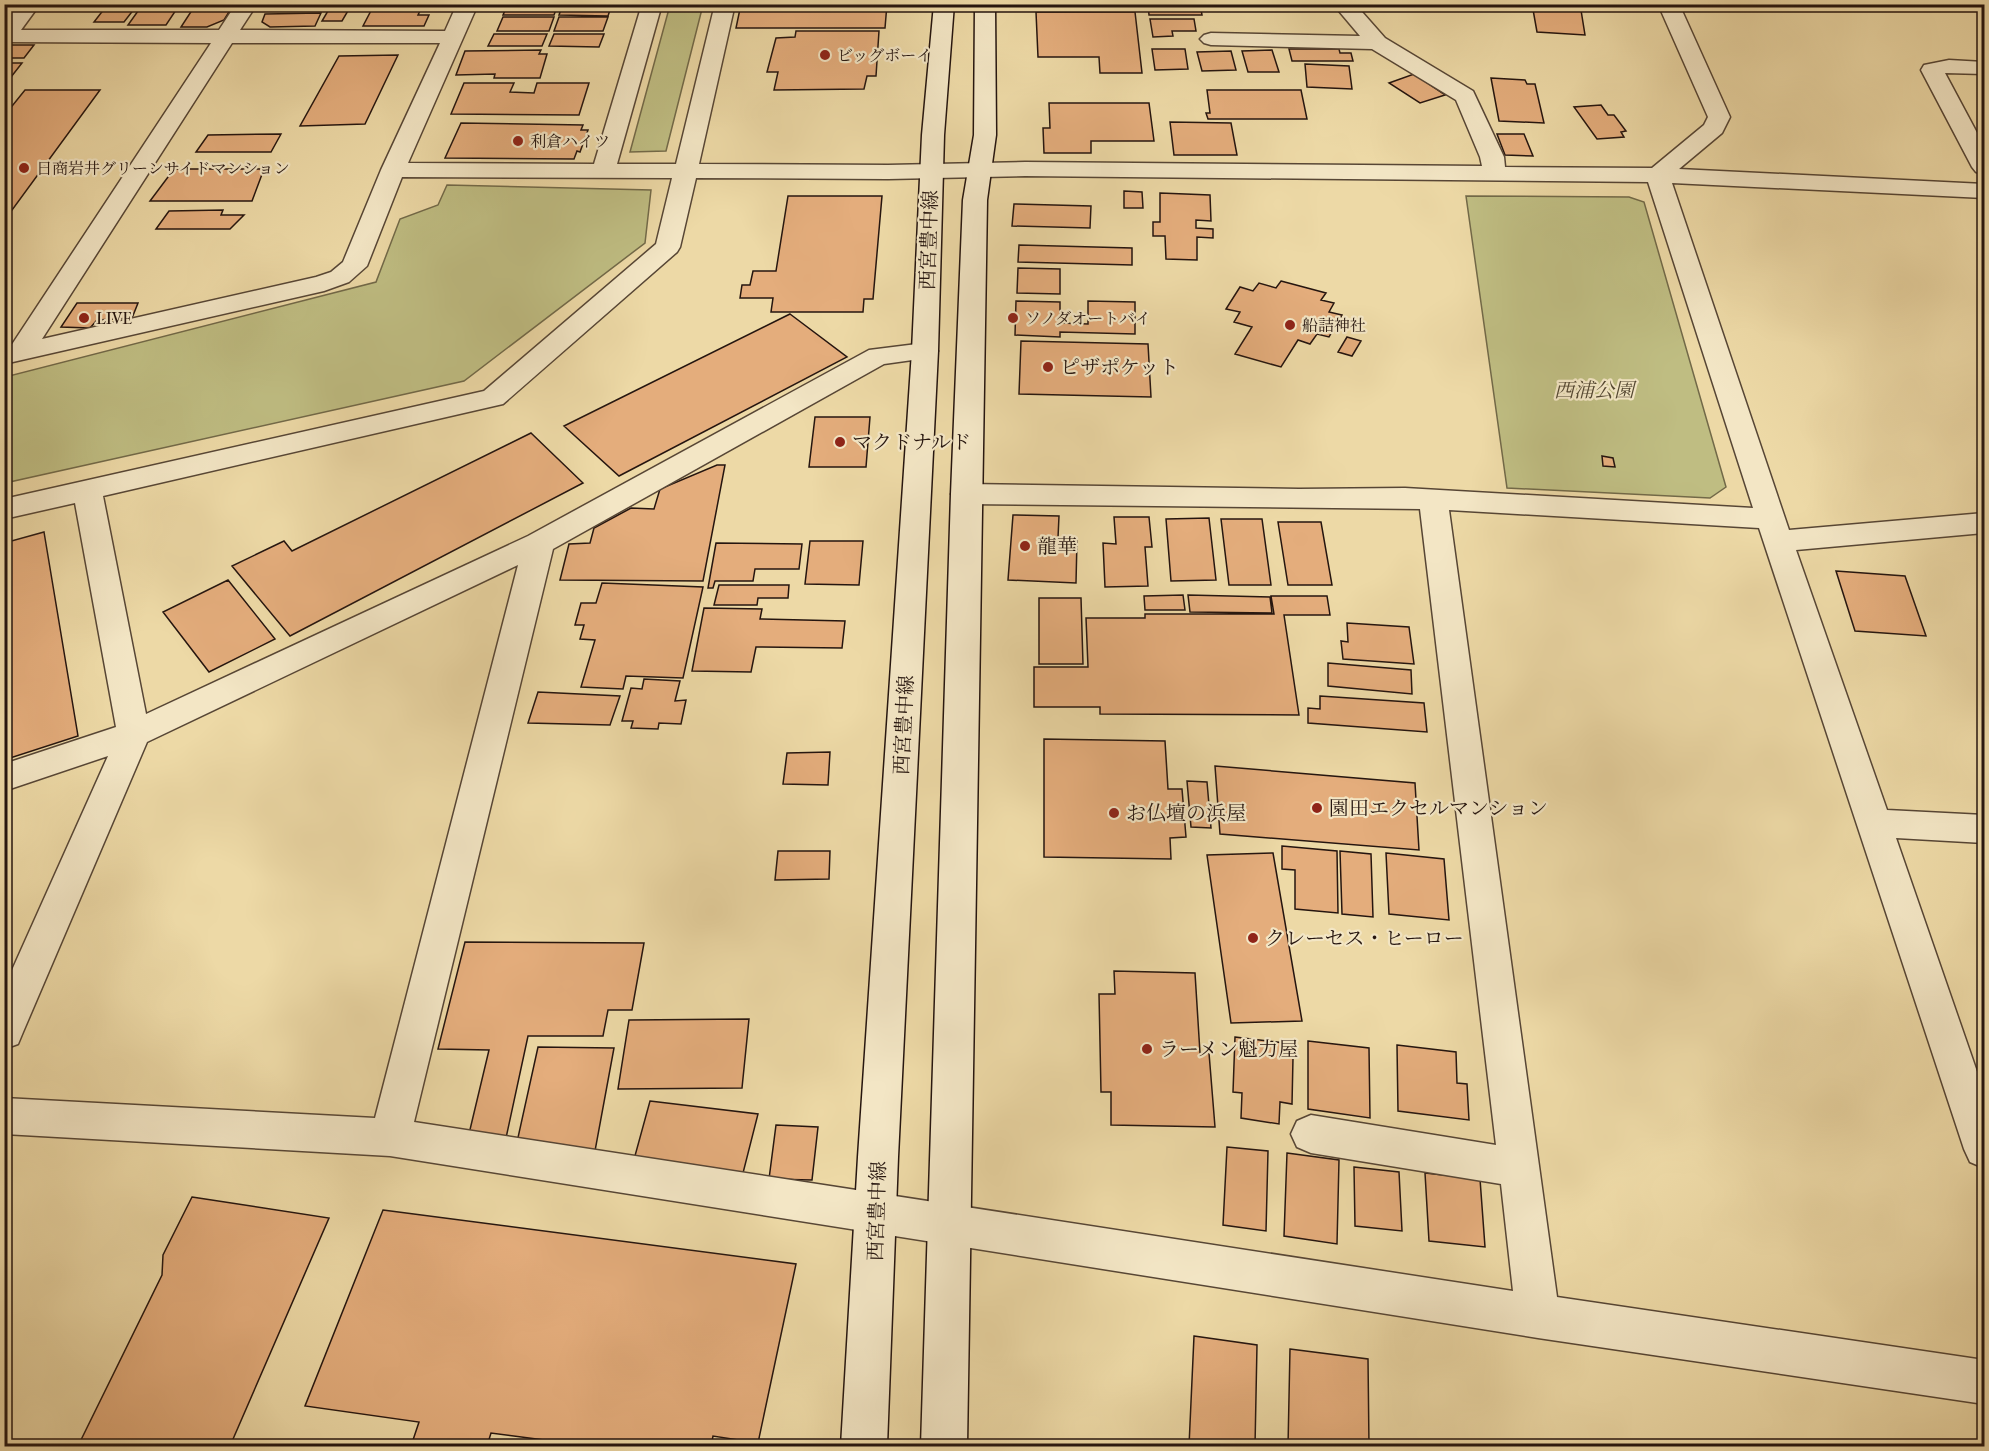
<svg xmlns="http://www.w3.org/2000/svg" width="1989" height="1451" font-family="'IM FELL French Canon','Noto Serif JP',serif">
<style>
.green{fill:#bfbd82;stroke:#726948;stroke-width:1.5}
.building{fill:#e4ad7c;stroke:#25150f;stroke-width:1.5}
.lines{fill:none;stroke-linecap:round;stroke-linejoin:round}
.street-casing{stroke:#574635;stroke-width:3}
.secondary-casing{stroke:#25150f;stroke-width:3}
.street{fill:#f3e6c5;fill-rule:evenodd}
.secondary{fill:#f3e6c5;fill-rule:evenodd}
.poi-dot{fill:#8f2418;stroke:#f3e6c5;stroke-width:2}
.labels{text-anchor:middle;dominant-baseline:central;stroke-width:4.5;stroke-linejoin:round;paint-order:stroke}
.far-poi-label{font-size:16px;fill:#25150f;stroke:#f3e6c5;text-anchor:start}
.street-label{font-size:20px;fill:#25150f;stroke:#f3e6c5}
.poi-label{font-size:20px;fill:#25150f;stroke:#f3e6c5;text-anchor:start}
.park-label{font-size:20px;font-style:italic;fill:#534732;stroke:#f3e6c5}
</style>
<rect width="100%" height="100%" fill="#edd9a6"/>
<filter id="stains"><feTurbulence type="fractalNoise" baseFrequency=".00333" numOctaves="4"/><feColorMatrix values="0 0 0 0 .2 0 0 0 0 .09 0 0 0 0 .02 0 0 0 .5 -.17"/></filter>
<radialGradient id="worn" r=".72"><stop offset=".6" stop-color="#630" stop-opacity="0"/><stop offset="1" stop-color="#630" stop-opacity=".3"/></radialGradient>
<path class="green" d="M670,5H703L666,151L630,152Z
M447,185L651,190L645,243L464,381L5,483V377L376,282L400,219L438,205Z
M1466,196L1629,197L1644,202L1726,487L1710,498L1507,488Z"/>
<path class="building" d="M108,4H138L124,22H94Z
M143,4H180L166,25H128Z
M196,4H234L224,20L207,27H181Z
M268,4H326L324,8H310L308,11H264Z
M332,4H352L342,21H322Z
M508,4H558L554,15H503Z
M563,4H612L608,16L559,15Z
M741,4H887L885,28H736Z
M1148,4H1200L1202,15H1149Z
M1532,4H1580L1585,35L1537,32Z
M374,5H423L418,15H429L424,26H363Z
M1036,12H1135L1142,73H1100L1099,57H1038Z
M321,13L315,26L270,27L262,22L265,14Z
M503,17H554L549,31H497Z
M559,17H608L603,31H554Z
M1150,19H1194L1196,31H1172L1173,36L1153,37Z
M796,31H879L876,76H867L864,89L774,90L778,72H767L776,38L795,37Z
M494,34H547L542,46H488Z
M554,34H604L599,47L549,46Z
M4,45H34L24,58H4Z
M1152,49H1185L1188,69L1155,70Z
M1289,49H1339L1340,53H1351L1353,61H1292Z
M541,50L539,54H547L540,78H494L495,74L456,75L465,51Z
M1272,50L1279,72H1248L1242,51Z
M1231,51L1236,70L1202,71L1197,52Z
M398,55L365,124L300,126L339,56Z
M4,63H22L4,86Z
M1305,64L1349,66L1352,89L1307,87Z
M1414,74L1445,95L1420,103L1389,83Z
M1491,78L1525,80L1527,84H1535L1544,123L1499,121Z
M464,83H514L510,92L534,93L537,83H589L579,115L451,114Z
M25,90H100L4,221V116Z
M1207,90H1301L1307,119H1208L1206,113H1210Z
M1049,103H1149L1154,141H1091V153H1044L1043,128H1050Z
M1601,105L1608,115H1614L1626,131L1621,132L1624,137L1597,139L1574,107Z
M1170,122L1231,123L1237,155H1174Z
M461,123L583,125L581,130H588L580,152L577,151L574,159L445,158Z
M281,134L271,152H196L208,135Z
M1497,134H1524L1533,156L1505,155Z
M174,169H264L252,201H150Z
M1124,191L1142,192L1143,208H1124Z
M1160,193L1210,195L1211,221L1196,220V228L1213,229V238L1197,237V260L1166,259L1165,236H1153V222H1160Z
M788,196H882L873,299H864L863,312H771L773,298H740L742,285H750L753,271H776Z
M1014,204L1091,206L1090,228L1012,226Z
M223,210L221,215H244L230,229H156L169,211Z
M1019,245L1132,248V265L1018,262Z
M1018,268L1060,269V294L1017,293Z
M1281,281L1326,293L1321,300L1334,303L1329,312L1342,315L1329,337L1317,334L1310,344L1298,340L1281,367L1235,354L1252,327L1234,322L1240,312L1226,309L1240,287L1253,291L1259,283L1276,288Z
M1016,301L1060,302V323L1088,324V301L1135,302V334L1060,332V337L1015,335Z
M77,303H138L132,318L97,320L90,328L61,327Z
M790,314L847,357L619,476L564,426Z
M1347,337L1361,341L1352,356L1338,352Z
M1021,341L1148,344L1151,397L1019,394Z
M815,417H870L866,467H809Z
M531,433L583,483L290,636L232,566L284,541L292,551Z
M1602,456L1613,458L1615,467L1603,466Z
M717,465H725L703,581L560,580L569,544L590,543L594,528L631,508L654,509L660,489Z
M1013,515L1059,516L1058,538L1077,540L1076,583L1008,580Z
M1114,517H1149L1152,547H1145L1148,586L1105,587L1103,543L1116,544Z
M1209,518L1216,580L1171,581L1166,519Z
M1221,519H1262L1271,585H1229Z
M1278,522H1321L1332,585H1288Z
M44,532L78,736L4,760V543Z
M810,541H863L859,585L805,584Z
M716,543L802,544L799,569H755L753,581H715L713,588H708Z
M1836,571L1905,576L1926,636L1855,631Z
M228,580L275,639L209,672L163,612Z
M602,583L703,587L683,678L626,676L623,689L581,687L595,640L580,639L584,625H575L581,603H596Z
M719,585H789L788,598H758L757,605H714Z
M1183,595L1185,610H1145L1144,596Z
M1188,595L1270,597L1272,613L1190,612Z
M1271,596H1327L1330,615H1284L1299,715L1100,714V707H1034V667H1088L1086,618H1145V614H1274Z
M1039,598H1081L1083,664H1039Z
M704,608L762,609L760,619L845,621L842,648L756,647L751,672L692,671Z
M1347,623L1409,627L1414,664L1343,659L1341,641L1348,642Z
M1328,663L1411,670L1412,694L1328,686Z
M644,679L680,681L675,701L686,700L681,724L659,723L658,729L631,728L633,721H622L631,688L642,689Z
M538,692L620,696L610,725L528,723Z
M1320,696L1424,703L1427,732L1308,723V708L1320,709Z
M1044,739L1165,741L1168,789H1182L1186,837L1170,838L1171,859L1044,857Z
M830,752L828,785L783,784L787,753Z
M1215,766L1415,783L1419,850L1220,834Z
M1187,781L1207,782L1211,828L1191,827Z
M1282,846L1337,851L1338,913L1295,909V870L1282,869Z
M778,851H830L829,879L775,880Z
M1340,851L1371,854L1373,917L1342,914Z
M1273,853L1302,1021L1231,1023L1207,855Z
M1386,853L1444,859L1449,920L1389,914Z
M465,942L644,943L632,1010H608L603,1036H528L506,1138H468L489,1050L438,1049Z
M1114,971L1195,973L1200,1053H1209L1215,1127L1111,1125V1092H1101L1099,994H1115Z
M749,1019L742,1088L618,1089L629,1020Z
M1235,1037L1285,1043V1057L1293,1058L1292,1104L1280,1102L1279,1124L1241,1118L1242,1093L1233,1092Z
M1308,1041L1369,1048L1370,1118L1308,1109Z
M1397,1045L1456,1052L1457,1083L1467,1084L1469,1120L1398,1111Z
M538,1047L614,1048L595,1151L517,1142Z
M650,1101L758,1114L742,1177L633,1163Z
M776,1125L818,1127L812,1180L769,1179Z
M1227,1147L1268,1151L1266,1231L1223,1225Z
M1287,1153L1339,1160L1337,1244L1284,1236Z
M1354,1167L1399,1172L1402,1231L1355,1226Z
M1425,1173L1480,1179L1485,1247L1429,1241Z
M192,1197L329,1218L230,1446H78L162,1275L163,1255Z
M383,1210L796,1264L758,1443L713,1436L711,1446H590L491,1433L487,1446H411L419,1422L305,1406Z
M1194,1336L1257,1345L1255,1446H1189Z
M1290,1349L1368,1359L1369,1446H1288Z"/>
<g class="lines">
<g class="street-casing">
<path id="street" d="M19,4H40L21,30H219L236,4H257L240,30L445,31L457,4H478L408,163L594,164L642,4H662L617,164H676L715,4H735L699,164L888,165L1025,162L1482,166L1480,157L1456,100L1372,49L1211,45L1204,43L1200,39L1204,35L1211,33L1360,36L1333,4H1355L1385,38L1473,91L1504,157L1505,167L1652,168L1704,125L1708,117L1658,4H1679L1730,117L1722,133L1679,169L1984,184V198L1672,183L1789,530L1984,513V533L1796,550L1887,810L1984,815V843L1896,838L1984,1092V1168L1970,1162L1964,1149L1759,528L1449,510L1557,1297L1984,1360V1404L1538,1338L390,1156L4,1134V1098L375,1118L518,565L147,742L23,1032L18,1044L4,1049V988L108,756L4,791V764L116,727L75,503L4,519V499L484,391L656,244L672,178L402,177L367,266L349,282L324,291L4,364V348L11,346L211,43L4,42V23ZM232,43H440L381,170L343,262L331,272L316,277L42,339ZM1025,176L1648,182L1753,508L1405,488L1299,489L966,484L956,487L951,494L956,501L966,504L1420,509L1496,1145L1311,1115L1297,1121L1291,1134L1297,1147L1311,1153L1501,1184L1513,1291L414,1122L553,549L884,364L934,357L938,351L934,345L925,343L869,350L528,536L146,714L103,496L503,404L677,252L680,247L696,178L888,179Z
M1949,60L1984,62V74L1945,73L1984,146V174L1976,172L1972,167L1921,70L1924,65Z"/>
</g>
<g class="secondary-casing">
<path id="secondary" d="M934,4H954L944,135L938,351L898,1157L887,1446H841L858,1157L912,351L922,135Z
M975,4H995L996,135L987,200L967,1446H921L951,494L963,200L974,135Z"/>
</g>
<use href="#street" class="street"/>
<use href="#secondary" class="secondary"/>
</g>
<g class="poi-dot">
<circle cx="825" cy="55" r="6"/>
<circle cx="518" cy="141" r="6"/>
<circle cx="24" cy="168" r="6"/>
<circle cx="84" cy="318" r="6"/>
<circle cx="1013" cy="318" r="6"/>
<circle cx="1290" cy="325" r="6"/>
<circle cx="1048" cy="367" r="6"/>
<circle cx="840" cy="442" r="6"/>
<circle cx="1025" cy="546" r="6"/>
<circle cx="1317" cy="808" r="6"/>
<circle cx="1114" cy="813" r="6"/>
<circle cx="1253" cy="938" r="6"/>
<circle cx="1147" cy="1049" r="6"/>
</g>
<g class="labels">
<g class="far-poi-label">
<text x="837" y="55">ビッグボーイ</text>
<text x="530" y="141">利倉ハイツ</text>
<text x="36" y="168">日商岩井グリーンサイドマンション</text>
<text x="96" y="318">LIVE</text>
<text x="1025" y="318">ソノダオートバイ</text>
<text x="1302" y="325">船詰神社</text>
</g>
<g class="street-label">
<text transform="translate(929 240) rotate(-88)">西宮豊中線</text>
<text transform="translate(904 725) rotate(-87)">西宮豊中線</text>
<text transform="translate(877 1211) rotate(-88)">西宮豊中線</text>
</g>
<g class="poi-label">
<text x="1060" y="367">ピザポケット</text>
<text x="852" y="442">マクドナルド</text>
<text x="1037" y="546">龍華</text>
<text x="1329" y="808">園田エクセルマンション</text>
<text x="1126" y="813">お仏壇の浜屋</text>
<text x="1265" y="938">クレーセス・ヒーロー</text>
<text x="1159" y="1049">ラーメン魁力屋</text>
</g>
<g class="park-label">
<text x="1594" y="390">西浦公園</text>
</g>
</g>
<rect width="1989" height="1451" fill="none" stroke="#edd9a6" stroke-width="24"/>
<rect x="6" y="6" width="1977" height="1439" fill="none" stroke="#25150f" stroke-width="3"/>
<rect x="12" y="12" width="1965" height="1427" fill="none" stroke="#25150f" stroke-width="1.5"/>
<rect width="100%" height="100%" filter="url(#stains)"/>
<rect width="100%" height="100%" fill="url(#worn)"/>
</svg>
